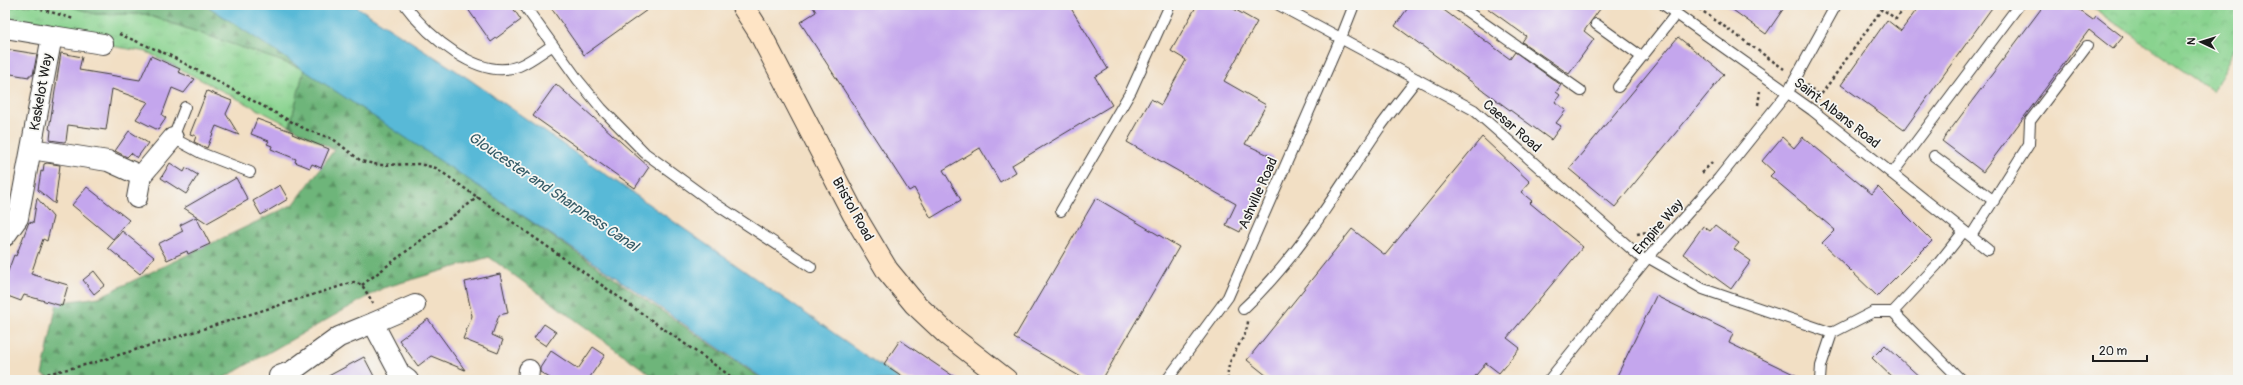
<svg xmlns="http://www.w3.org/2000/svg" width="2243" height="385" font-family="Pangolin,sans-serif">
<style>
.grass{fill:url(#grass-tufts);stroke:#527856}
.forest{fill:url(#forest-firs);stroke:#45684b}
.park{fill:url(#park-crowns);stroke:#527856}
.water{fill:#59b9d7;stroke:#3a6a7a}
.building{fill:#c4a6ed}
.lines{fill:none;stroke-linecap:round;stroke-linejoin:round}
.lane-casing{stroke:#3c3935;stroke-width:12}
.street-casing{stroke:#3c3935;stroke-width:22}
.secondary-casing{stroke:#3c3935;stroke-width:24}
.path{stroke:#3c3935;stroke-width:2.5;stroke-dasharray:3 3;stroke-linecap:butt}
.lane{stroke:#fff;stroke-width:10}
.street{stroke:#fff;stroke-width:20}
.secondary{stroke:#fee4c5;stroke-width:22}
.labels{text-anchor:middle;dominant-baseline:central;stroke-width:3.5;stroke-linejoin:round;paint-order:stroke}
.street-label{font-size:14px;fill:#1c1c1c;stroke:#f6f6f2}
.water-label{font-size:15px;font-style:italic;fill:#345b67;stroke:#f6f6f2}
</style>
<defs>
<pattern id="grass-tufts" width="24" height="20" patternUnits="userSpaceOnUse"><rect width="24" height="20" fill="#89d38f"/><path d="M3 7l-1-3M5 7V3M7 7l1-3M15 17l-1-3M17 17v-4M19 17l1-3" fill="none" stroke="#76b57b"/></pattern>
<pattern id="forest-firs" width="22" height="20" patternUnits="userSpaceOnUse"><rect width="22" height="20" fill="#6eb57a"/><path d="M5 1l3.5 6h-7zM16 11l3.5 6h-7z" fill="#5a9263"/></pattern>
<pattern id="park-crowns" width="20" height="18" patternUnits="userSpaceOnUse"><rect width="20" height="18" fill="#89d38f"/><path d="M2 6a3 3 0 1 1 6 0M12 15a3 3 0 1 1 6 0" fill="none" stroke="#76b57b"/></pattern>
</defs>
<rect width="100%" height="100%" fill="#f6f6f2"/>
<filter id="ink" filterUnits="userSpaceOnUse"><feTurbulence type="fractalNoise" baseFrequency=".025" numOctaves="2"/><feDisplacementMap in="SourceGraphic" scale="8" xChannelSelector="R" yChannelSelector="G"/><feConvolveMatrix kernelMatrix="1 2 1 2 8 2 1 2 1" color-interpolation-filters="sRGB"/></filter>
<filter id="wash" filterUnits="userSpaceOnUse"><feTurbulence type="fractalNoise" baseFrequency=".012" numOctaves="4" result="noise"/><feDisplacementMap in="SourceGraphic" scale="16" xChannelSelector="R" yChannelSelector="G"/><feGaussianBlur stdDeviation="0.9" result="paint"/><feColorMatrix in="noise" values="0 0 0 0 0 0 0 0 0 0 0 0 0 0 0 0 0 1.4 0 .05"/><feComposite in="paint" operator="in"/></filter>
<g filter="url(#wash)">
<rect width="100%" height="100%" fill="#f2dfc4"/>
<path class="grass" d="M5,5H67L95,14H145L304,69L290,126L147,52L5,28Z"/>
<path class="forest" d="M67,5H206L386,123L763,380H658L489,257L383,288L220,380H56L42,375L57,303L99,297L294,204L334,150L290,126L304,69L145,14H95Z"/>
<path class="park" d="M2089,5H2238V43L2212,91Z"/>
<path class="water" d="M206,5H354L469,79L901,380H765L627,285Z"/>
<g id="blocks">
<path class="building" d="M465,5H511L521,20L491,42Z
M549,5H654L584,55Z
M812,5H1069L1108,69L1095,77L1112,105L1012,165L1016,172L1000,182L980,148L943,170L961,200L931,218L914,188L909,191L800,22L816,12Z
M1197,5H1227L1257,22L1224,81L1266,105L1245,144L1273,157L1240,232L1226,225L1236,204L1127,142L1151,99L1161,105L1186,60L1171,51Z
M1410,5H1437L1510,59L1515,52L1561,85L1556,92L1560,95L1555,102L1566,110L1556,123L1561,126L1551,140L1395,26Z
M1483,5H1603L1584,31L1594,39L1569,74L1522,42L1526,36Z
M1726,5H1786L1766,34Z
M1920,5H1994L1904,130L1841,85L1887,20L1901,31Z
M2044,5H2072L2093,20L2096,16L2123,37L2113,49L2089,30L1983,172L1942,141Z
M1678,37L1724,74L1615,207L1569,169Z
M5,49L37,54L33,75H29V77L5,73Z
M61,53L82,57L79,70L140,80L151,56L180,69L178,72L195,79L184,93L172,88L162,115L166,118L158,130L136,119L148,102L112,89L106,130L68,125L66,141L64,142L50,140L51,130L49,129Z
M556,84L649,167L635,188L533,116Z
M207,91L232,101L226,114L239,135L216,126L207,148L194,142L196,136L190,134Z
M257,119L293,132L292,134L329,149L321,168L312,164L310,168L295,162L296,159L271,149L272,146L267,144L269,141L251,134Z
M129,131L148,143L137,158L131,153L127,157L115,151Z
M1482,137L1530,182L1521,192L1532,201L1530,203L1583,247L1507,338L1520,348L1499,373L1486,363L1472,380H1272L1247,360L1352,229L1385,255Z
M1782,137L1794,148L1803,137L1872,194L1878,187L1932,241L1877,296L1822,243L1835,230L1770,176L1774,172L1762,161Z
M47,163L60,165L55,204L38,190L41,171L43,172L44,164Z
M170,163L184,172L186,168L198,175L186,194L161,178Z
M236,178L248,200L207,223L184,208Z
M280,185L288,199L261,215L253,201Z
M87,187L129,220L113,239L72,205Z
M37,198L53,217L47,241L43,239L31,274L68,285L62,306L24,295L21,301L5,295V279L14,255L16,256L29,222L33,223Z
M1096,198L1179,247L1102,380H1086L1014,338Z
M196,217L210,244L188,254L187,251L167,260L158,244L183,231L180,225Z
M1715,225L1739,243L1734,249L1751,261L1731,289L1683,254L1703,226L1710,231Z
M122,231L154,257L140,274L108,248Z
M94,271L105,285L94,294L83,280Z
M500,274L508,313L499,315L492,335L503,340L498,353L463,339L472,316L465,282Z
M1656,296L1733,333L1729,343L1806,380H1615Z
M428,319L465,370L431,356L418,366L399,340Z
M544,324L556,332L546,346L534,338Z
M900,340L959,380H908L884,364Z
M1885,345L1923,380H1895L1872,358Z
M593,347L605,355L590,377L595,380H553L540,372V368L551,351L578,369Z
M364,357L376,380H321Z"/>
</g>
</g>
<g filter="url(#ink)">
<use href="#blocks" fill-opacity="0" stroke="#3c3935" stroke-width="1"/>
<g class="lines">
<g class="lane-casing">
<path id="lane" d="M405,5C427,35 479,82 519,66C531,61 542,52 553,45
M524,5L578,80L602,109L645,153L708,199L811,267
M1279,5L1474,110L1645,261
M1458,5L1581,91
M1664,5L1812,110L1988,250
M1596,24L1642,57
M1618,87L1676,14
M185,107L173,138L201,153L250,172
M1934,156L1994,201
M1892,174L2019,5
M1061,211L1131,91L1170,5
M1971,236L2029,144L2030,121L2087,46
M1649,258L1703,289L1832,333
M1243,309C1298,258 1336,192 1378,130C1390,113 1404,96 1417,79
M1893,312L1961,380
M1167,380L1228,297L1341,38L1354,5
M1549,380L1645,261L1719,178L1788,92L1836,5
M1820,380L1821,366L1832,333L1873,312H1893L1937,265L1964,231"/>
</g>
<g class="street-casing">
<path id="street" d="M5,28L52,36
M31,149L108,161L141,176
M137,198L141,176L173,138
M5,236L18,218L52,36L103,44
M373,323L415,305
M279,376L292,371L339,337L373,323L400,374L408,380
M528,380L529,370"/>
</g>
<g class="secondary-casing">
<path id="secondary" d="M742,5L760,33L853,213L887,270L915,304L947,334L1006,380"/>
</g>
<path class="path" d="M1694,5L1784,69
M5,6H31L74,19
M119,34L169,55L305,129L333,139L361,161L379,165L419,164L436,168L736,380
M1806,85L1820,96
M1818,99L1882,9L1896,19L1907,5
M1758,105L1760,91
M1702,173L1712,162
M1637,234L1652,231
M362,285L478,197
M38,380L42,375L93,363L354,282L362,285L373,303
M1228,380C1225,355 1247,342 1248,321"/>
<use href="#lane" class="lane"/>
<use href="#street" class="street"/>
<use href="#secondary" class="secondary"/>
</g>
</g>
<g class="labels">
<g class="street-label">
<text transform="translate(41 92) rotate(-80)">Kaskelot Way</text>
<text transform="translate(1837 113) rotate(38)">Saint Albans Road</text>
<text transform="translate(1512 126) rotate(41)">Caesar Road</text>
<text transform="translate(1258 193) rotate(-66)">Ashville Road</text>
<text transform="translate(853 209) rotate(61)">Bristol Road</text>
<text transform="translate(1658 227) rotate(-49)">Empire Way</text>
</g>
<g class="water-label">
<text transform="translate(553 192) rotate(34)">Gloucester and Sharpness Canal</text>
</g>
</g>
<rect width="2243" height="385" fill="none" stroke="#f6f6f2" stroke-width="20"/>
<g transform="translate(2201 42) rotate(274)" stroke="#f6f6f2" stroke-width="3" paint-order="stroke">
<path d="M0-3L7 15L0 10L-7 15Z" fill="#1c1c1c"/>
<text y="-6" font-size="11" font-weight="bold" text-anchor="middle" fill="#1c1c1c">N</text>
</g>
<path d="M2093 355v6h54v-6" fill="none" stroke="#1c1c1c" stroke-width="2"/>
<text x="2099" y="355" font-size="12" fill="#1c1c1c" stroke="#f6f6f2" stroke-width="3" paint-order="stroke">20 m</text>
</svg>
